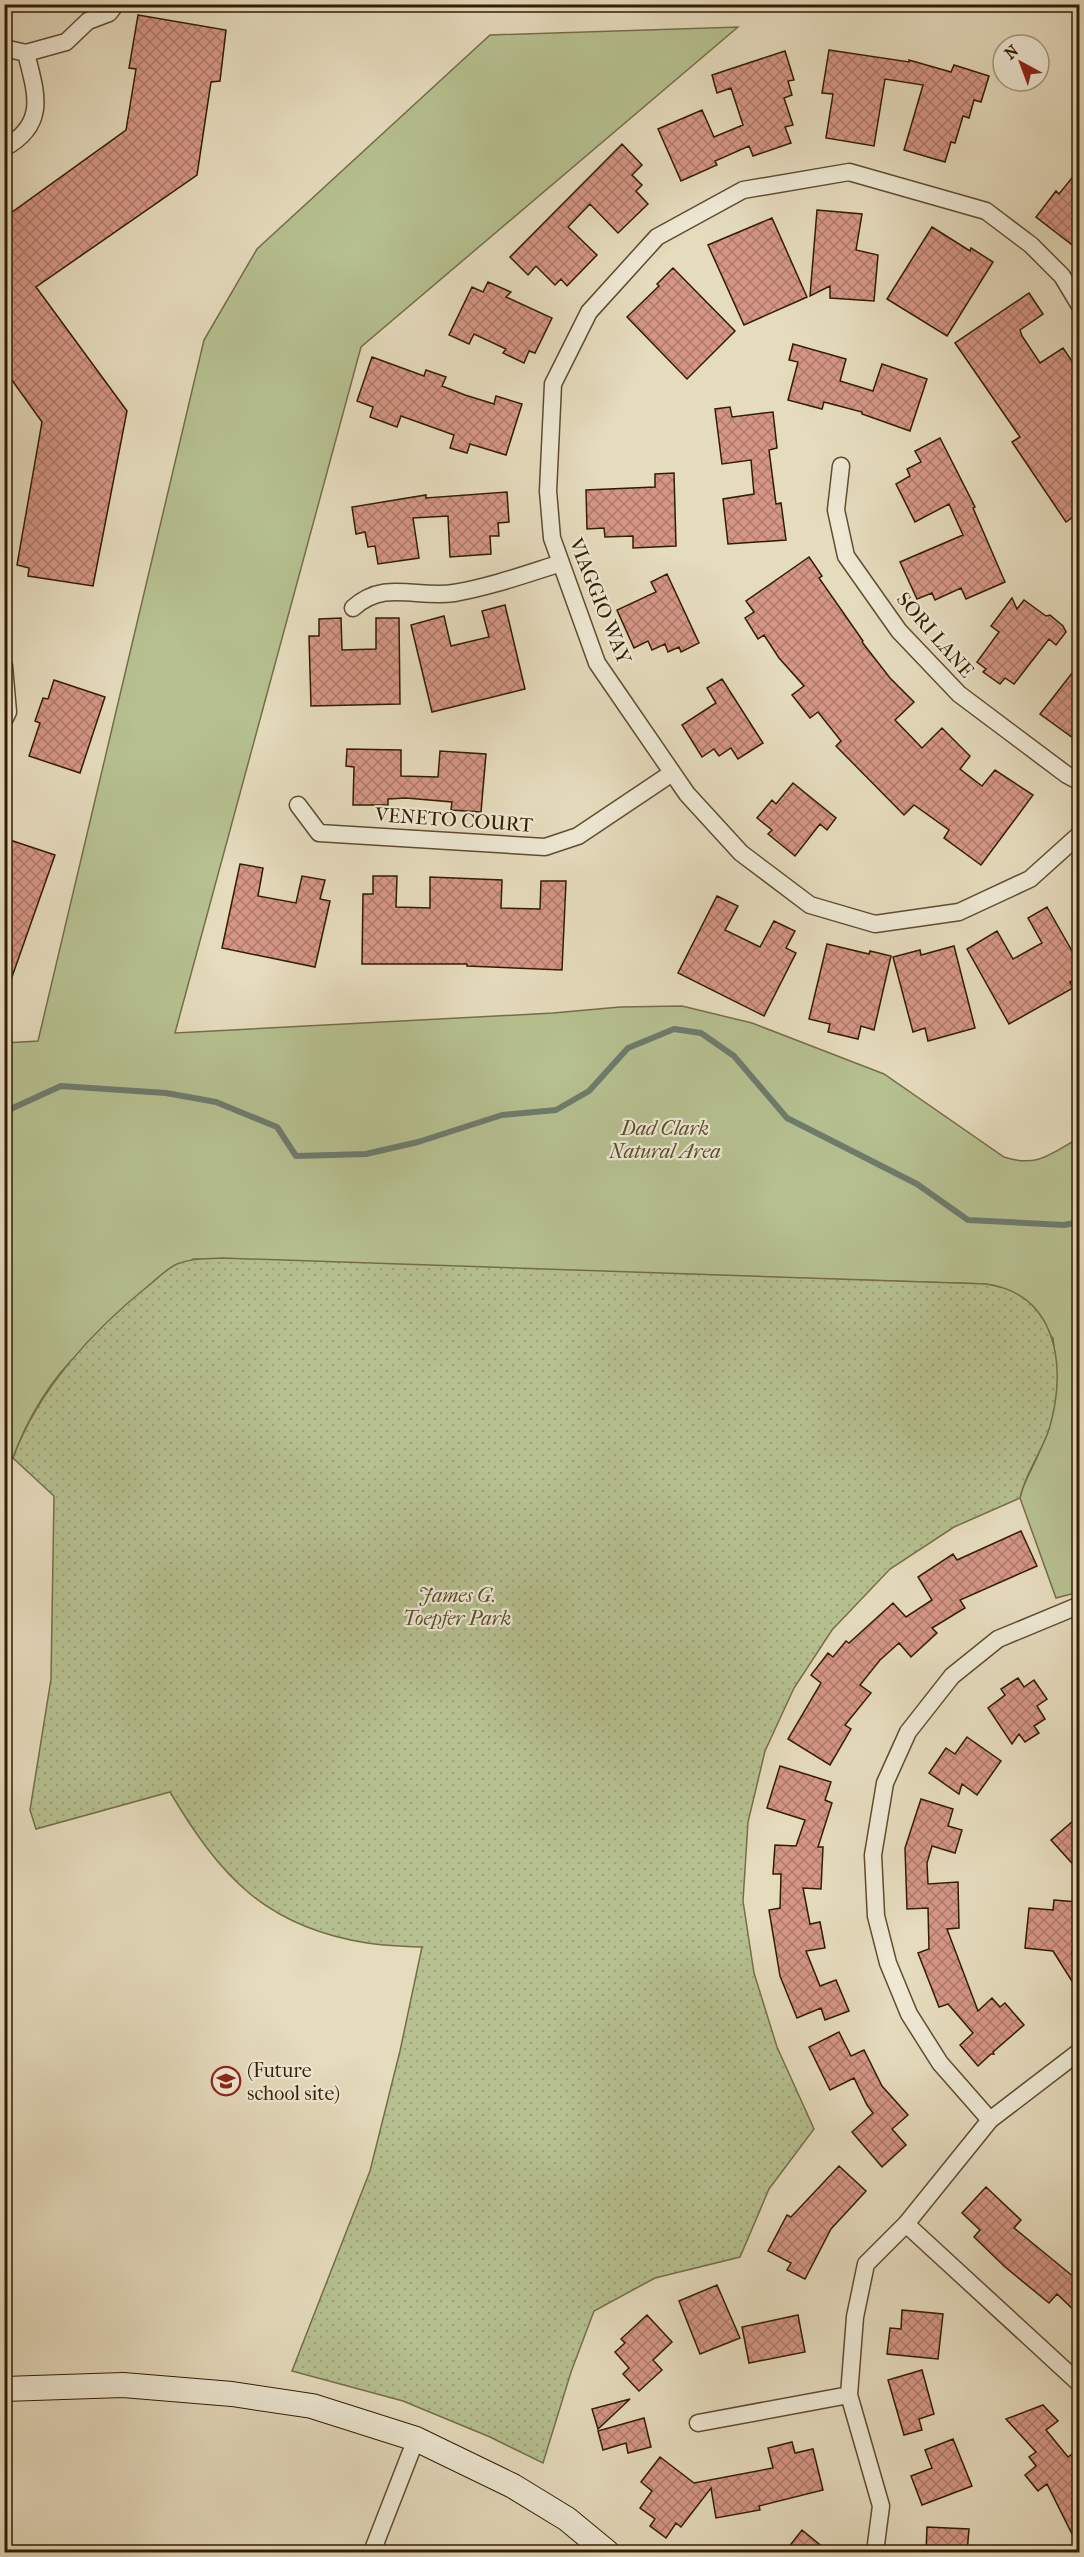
<svg xmlns="http://www.w3.org/2000/svg" width="1084" height="2557" font-family="'IM FELL French Canon',serif">
<style>
.grass{fill:#b6c090;stroke:#746e48;stroke-width:1.5}
.park{fill:url(#park-dots);stroke:#746e48;stroke-width:1.5}
.lines{fill:none;stroke-linecap:round;stroke-linejoin:round}
.stream{stroke:#6e7b6d;stroke-width:6}
.building{fill:url(#building-cross-hatch);stroke:#331d00;stroke-width:1.5}
.street-casing{stroke:#604c2f;stroke-width:19}
.secondary-casing{stroke:#331d00;stroke-width:26}
.street{stroke:#eee8d4;stroke-width:16}
.secondary{stroke:#eee8d4;stroke-width:24}
.labels{text-anchor:middle;dominant-baseline:central;stroke-width:4.5;stroke-linejoin:round;paint-order:stroke}
.street-label{font-size:20px;fill:#331d00;stroke:#eee8d4}
.park-label{font-size:20px;font-style:italic;fill:#5a4e2b;stroke:#eee8d4}
.poi-label{font-size:20px;fill:#331d00;stroke:#eee8d4;text-anchor:start}
</style>
<defs>
<pattern id="park-dots" width="8" height="8" patternUnits="userSpaceOnUse" patternTransform="scale(1.5)"><rect width="8" height="8" fill="#b6c090"/><path d="M2 2h.1M6 6h.1" fill="none" stroke="#9da57a" stroke-width="1.8" stroke-linecap="round"/></pattern>
<pattern id="building-cross-hatch" width="8" height="8" patternUnits="userSpaceOnUse" patternTransform="scale(1.5)"><rect width="8" height="8" fill="#d59685"/><path d="M0 0l8 8M0 8l8-8" fill="none" stroke="#ad7a6a"/></pattern>
</defs>
<rect width="100%" height="100%" fill="#e5dbbd"/>
<filter id="stains"><feTurbulence type="fractalNoise" baseFrequency=".00333" numOctaves="4"/><feColorMatrix values="0 0 0 0 .2 0 0 0 0 .09 0 0 0 0 .02 0 0 0 .5 -.17"/></filter>
<radialGradient id="worn" r=".72"><stop offset=".6" stop-color="#630" stop-opacity="0"/><stop offset="1" stop-color="#630" stop-opacity=".3"/></radialGradient>
<path class="grass" d="M738,27L361,347L175,1033L553,1013L620,1007L682,1006L752,1023L884,1074L1004,1157C1038,1168 1050,1154 1079,1138V1592L1056,1598L1020,1498C1023,1482 1032,1470 1038,1455C1055,1413 1059,1384 1053,1338L986,1284L193,1259C156,1289 117,1317 82,1350C51,1378 27,1419 13,1458L5,1452V1043L38,1041L204,340L257,249L490,35Z"/>
<path class="park" d="M222,1258L986,1284C1057,1294 1067,1366 1050,1426C1043,1451 1025,1473 1020,1498L954,1527L890,1569L832,1630L794,1688L765,1751L748,1822L743,1901L754,1973L777,2047L814,2129L769,2189L740,2257L655,2278L594,2311L571,2372L543,2463L490,2437L403,2401L292,2371L370,2171L400,2051L422,1947C403,1946 385,1946 367,1943C265,1927 220,1876 170,1792L36,1829L30,1810L51,1679L54,1496L13,1458C38,1390 92,1331 148,1286C157,1279 166,1269 177,1264C192,1258 206,1259 222,1258Z"/>
<g class="lines">
<path class="stream" d="M4,1112L61,1086L166,1093L216,1102L277,1127L296,1156L366,1154L418,1142L502,1115L556,1110L589,1091L628,1048L674,1029L701,1033L734,1056L787,1118L917,1184L968,1220L1064,1225L1080,1222"/>
</g>
<path class="building" d="M138,15L226,30L220,81L211,82L197,175L36,287L127,411L93,586L28,576L29,568L17,565L42,422L4,369V218L126,130L136,69L129,68Z
M829,50L909,62V60L951,72L954,65L989,76L981,102L974,100L969,118L963,116L955,143L951,142L945,162L904,150L923,85L885,79L874,146L826,138L833,94L822,93Z
M785,51L794,80L788,81L792,95L784,98L793,125L785,127L791,143L753,156L749,146L715,161L717,165L681,181L658,129L702,110L714,137L743,125L731,88L717,93L712,75Z
M622,144L642,165L632,175L642,185L636,191L648,204L618,233L590,204L568,227L597,255L567,286L561,279L555,285L536,266L528,275L510,257Z
M1080,168V251L1036,217L1056,191L1059,194Z
M817,210L862,214L856,250L878,255L874,301L830,298V286L810,296Z
M772,218L807,297L744,325L708,245Z
M932,227L970,251L971,248L993,262L947,336L887,299Z
M673,268L735,331L687,379L627,317L659,286L657,284Z
M488,282L511,292L506,297L552,318L535,353L529,351L524,363L503,353L506,349L474,334L469,344L449,335L472,287L483,292Z
M1029,293L1043,314L1020,330L1022,336L1040,363L1063,348L1080,373V512L1066,522L1012,442L1020,437L955,343Z
M793,344L846,359L840,381L873,391L882,364L927,379L910,431L862,414V412L824,402L822,409L788,400L798,362L789,360Z
M372,357L424,376L426,370L446,377L442,386L465,395L494,404L496,396L522,404L506,455L470,444L467,453L450,448L454,435L401,416L397,427L370,417L373,407L357,401Z
M730,407L732,417L773,412L777,448L769,450L776,504L781,503L786,540L728,544L723,499L754,494L751,460L722,464L715,409Z
M940,438L975,507L973,508L1005,582L966,599L961,588L935,600L932,593L917,599L900,562L963,535L949,504L915,522L896,484L910,476L907,469L921,462L915,451Z
M674,473L676,546L633,548V536L605,537L604,528L587,529L586,490L655,487V474Z
M507,492L509,522L498,523L499,536H490L491,554L450,557L448,516L413,518L419,558L378,564L375,546L368,547L365,532L356,534L352,507L426,495V498Z
M809,557L822,576L819,578L863,641L862,642L890,678L914,702L895,720L922,748L942,728L970,756L960,769L982,786L995,770L1033,795L981,865L944,838L949,830L914,805L904,815L836,746L841,741L818,712L810,718L792,695L804,686L779,658L764,635L758,639L745,618L754,612L746,601Z
M667,574L699,643L681,652L679,647L668,652L665,644L652,650L648,641L634,648L617,610L656,592L651,582Z
M1012,598L1017,609L1024,600L1046,616L1050,615L1063,626L1066,632L1056,645L1049,639L1014,684L1005,678L1000,684L983,672L986,669L977,662L999,632L991,626Z
M505,605L525,689L432,712L411,625L444,616L451,646L489,637L482,611Z
M341,618L342,650L376,649V618H399L400,704L311,706L309,636H319V619Z
M1080,663V729L1073,738L1040,714Z
M722,679L763,743L738,759L731,748L719,756L714,749L702,757L682,725L716,703L707,688Z
M54,680L105,697L80,773L29,756L40,723L35,721L43,698L48,699Z
M347,749L401,750V776L438,777L440,751L486,754L481,812L451,810L452,802L406,798L388,799V805H353L354,767L346,766Z
M793,783L836,818L827,830L820,824L795,856L768,834L772,830L757,818L772,800L776,804Z
M4,838L55,855L7,991L4,990Z
M240,864L263,868L258,896L296,903L302,876L325,880L320,899L330,901L315,967L222,948Z
M373,876H397L396,907L430,908V877L502,880L501,908L540,909L541,881H566L562,970L467,966V964H362L363,894H373Z
M717,896L738,906L725,930L760,947L774,921L795,931L786,948L796,953L764,1016L678,973Z
M1047,907L1080,965V977L1070,982L1073,988L1009,1024L967,949L997,931L1013,959L1042,943L1028,918Z
M827,944L869,954L870,951L891,956L874,1030L861,1026L858,1039L828,1032L830,1024L809,1019Z
M954,946L975,1028L928,1041L925,1028L913,1032L893,957L920,950L921,955Z
M1021,1531L1037,1566L960,1600L965,1608L932,1628L937,1633L911,1657L899,1643L880,1660L860,1685L871,1693L845,1725L851,1729L830,1765L788,1739L821,1683L811,1675L828,1653L833,1657L846,1641L849,1643L893,1603L906,1617L932,1600L918,1577L953,1554L957,1560Z
M1018,1678L1024,1687L1034,1680L1047,1699L1037,1706L1045,1719L1034,1726L1039,1733L1025,1742L1019,1734L1012,1744L988,1708L1005,1695L1001,1689Z
M967,1737L1001,1761L977,1795L962,1784L959,1794L929,1773L946,1748L955,1754Z
M780,1766L831,1782L825,1800L832,1803L818,1847H823L821,1889L803,1888L810,1924L820,1922L825,1948L806,1951L820,1986L836,1980L849,2011L825,2020L821,2008L797,2018L780,1976L769,1910L780,1908L781,1874H773L775,1845L796,1846L805,1820L767,1808Z
M921,1799L953,1809L948,1826L962,1830L955,1853L932,1846L927,1863L928,1884L958,1882L959,1928L947,1929L978,2011L992,1998L1000,2007L1005,2003L1024,2025L993,2052L994,2054H991L978,2066L960,2045L973,2033L948,2004L939,2007L918,1953L929,1949L928,1908L907,1909L905,1848Z
M1080,1815V1872L1051,1840Z
M1054,1900L1077,1902L1072,1955L1080,1951V1994L1053,1951L1025,1948L1029,1908L1053,1910Z
M839,2032L851,2056L864,2050L882,2086L908,2115L892,2129L906,2145L882,2167L852,2132L873,2113L867,2105L854,2078L830,2090L809,2047Z
M839,2166L866,2191L831,2229L805,2279L787,2270L791,2263L768,2251L787,2215L791,2217Z
M986,2187L1021,2220L1014,2228L1080,2282V2316L1057,2294L1049,2303L1005,2267L974,2237L980,2230L962,2213Z
M717,2285L740,2338L700,2354L679,2301Z
M902,2310L943,2314L938,2359L887,2354L890,2328L901,2329Z
M647,2315L672,2342L653,2360L662,2370L639,2391L623,2374L629,2368L615,2352L625,2343L621,2339Z
M798,2315L805,2352L749,2363L742,2327Z
M922,2370L934,2414L919,2419L922,2430L904,2435L888,2380Z
M630,2399L598,2429L592,2409Z
M1043,2405L1058,2421L1046,2430L1068,2457L1080,2448V2550L1047,2484L1038,2491L1025,2475L1036,2466L1029,2457L1036,2452L1006,2419Z
M644,2418L651,2447L628,2453L626,2443L603,2450L598,2431Z
M953,2439L972,2486L922,2505L911,2476L932,2468L925,2450Z
M792,2442L795,2453L813,2449L823,2490L759,2506L760,2510L716,2518L711,2488L681,2527L676,2523L666,2538L650,2526L655,2519L640,2508L652,2491L641,2482L660,2457L694,2483L773,2468L768,2448Z
M927,2527L969,2529L967,2553H926Z
M802,2530L830,2553H784Z"/>
<g class="lines">
<g class="street-casing">
<path id="street" d="M4,48L26,53L66,42L88,21L109,13L116,4
M4,148C48,124 36,93 26,53
M1080,306L1062,276L1031,245L986,211L849,172L743,190L657,237L589,312L553,384L548,491L552,538L597,663L687,794L741,853L810,905L875,924L959,912L1030,879L1080,834
M841,466L836,510L846,556L899,631L959,694L1067,775L1080,782
M353,608C385,579 417,599 454,593C490,587 526,574 561,563
M4,666L8,712L4,720
M298,805L319,833L545,847L578,836L672,773
M990,2120L940,2063L909,2014L888,1963L876,1916L873,1855L885,1783L908,1732L952,1676L998,1639L1080,1605
M906,2224L1080,2384
M698,2423L849,2395
M372,2552L416,2439
M875,2552L881,2506L849,2395L855,2317L866,2264L906,2224L990,2120L1080,2051"/>
</g>
<g class="secondary-casing">
<path id="secondary" d="M4,2389L123,2385L232,2394L312,2406L416,2439L513,2486L567,2519L607,2552"/>
</g>
<use href="#street" class="street"/>
<use href="#secondary" class="secondary"/>
</g>
<defs>
<g id="school-ring" transform="scale(1.5)"><circle r="9.5" fill="#eee8d4" stroke="#8f2418" stroke-width="1.5"/><path d="M0-5L7-2L0 1L-7-2ZM-4 1L0 2.5L4 1V4Q0 6-4 4Z" fill="#8f2418"/></g>
</defs>
<g fill-rule="evenodd">
<use href="#school-ring" x="226" y="2081"/>
</g>
<g class="labels">
<g class="street-label">
<text transform="translate(600 601) rotate(68)">VIAGGIO WAY</text>
<text transform="translate(935 635) rotate(49)">SORI LANE</text>
<text transform="translate(454 820) rotate(4)">VENETO COURT</text>
</g>
<g class="park-label">
<text x="665" y="1128">Dad Clark<tspan x="665" dy="23">Natural Area</tspan></text>
<text x="457" y="1595">James G.<tspan x="457" dy="23">Toepfer Park</tspan></text>
</g>
<g class="poi-label">
<text x="247" y="2070">(Future<tspan x="247" dy="23">school site)</tspan></text>
</g>
</g>
<rect width="1084" height="2557" fill="none" stroke="#e5dbbd" stroke-width="24"/>
<rect x="6" y="6" width="1072" height="2545" fill="none" stroke="#331d00" stroke-width="3"/>
<rect x="12" y="12" width="1060" height="2533" fill="none" stroke="#331d00" stroke-width="1.5"/>
<g transform="translate(1021 63) rotate(319)"><circle r="28" fill="#eee8d4" stroke="#a3977f" stroke-width="1.5"/>
<path d="M0-4.5L10 22L0 15L-10 22Z" fill="#8f2418"/>
<text y="-9" font-size="16" font-weight="bold" text-anchor="middle" fill="#331d00">N</text>
</g>
<rect width="100%" height="100%" filter="url(#stains)"/>
<rect width="100%" height="100%" fill="url(#worn)"/>
</svg>
